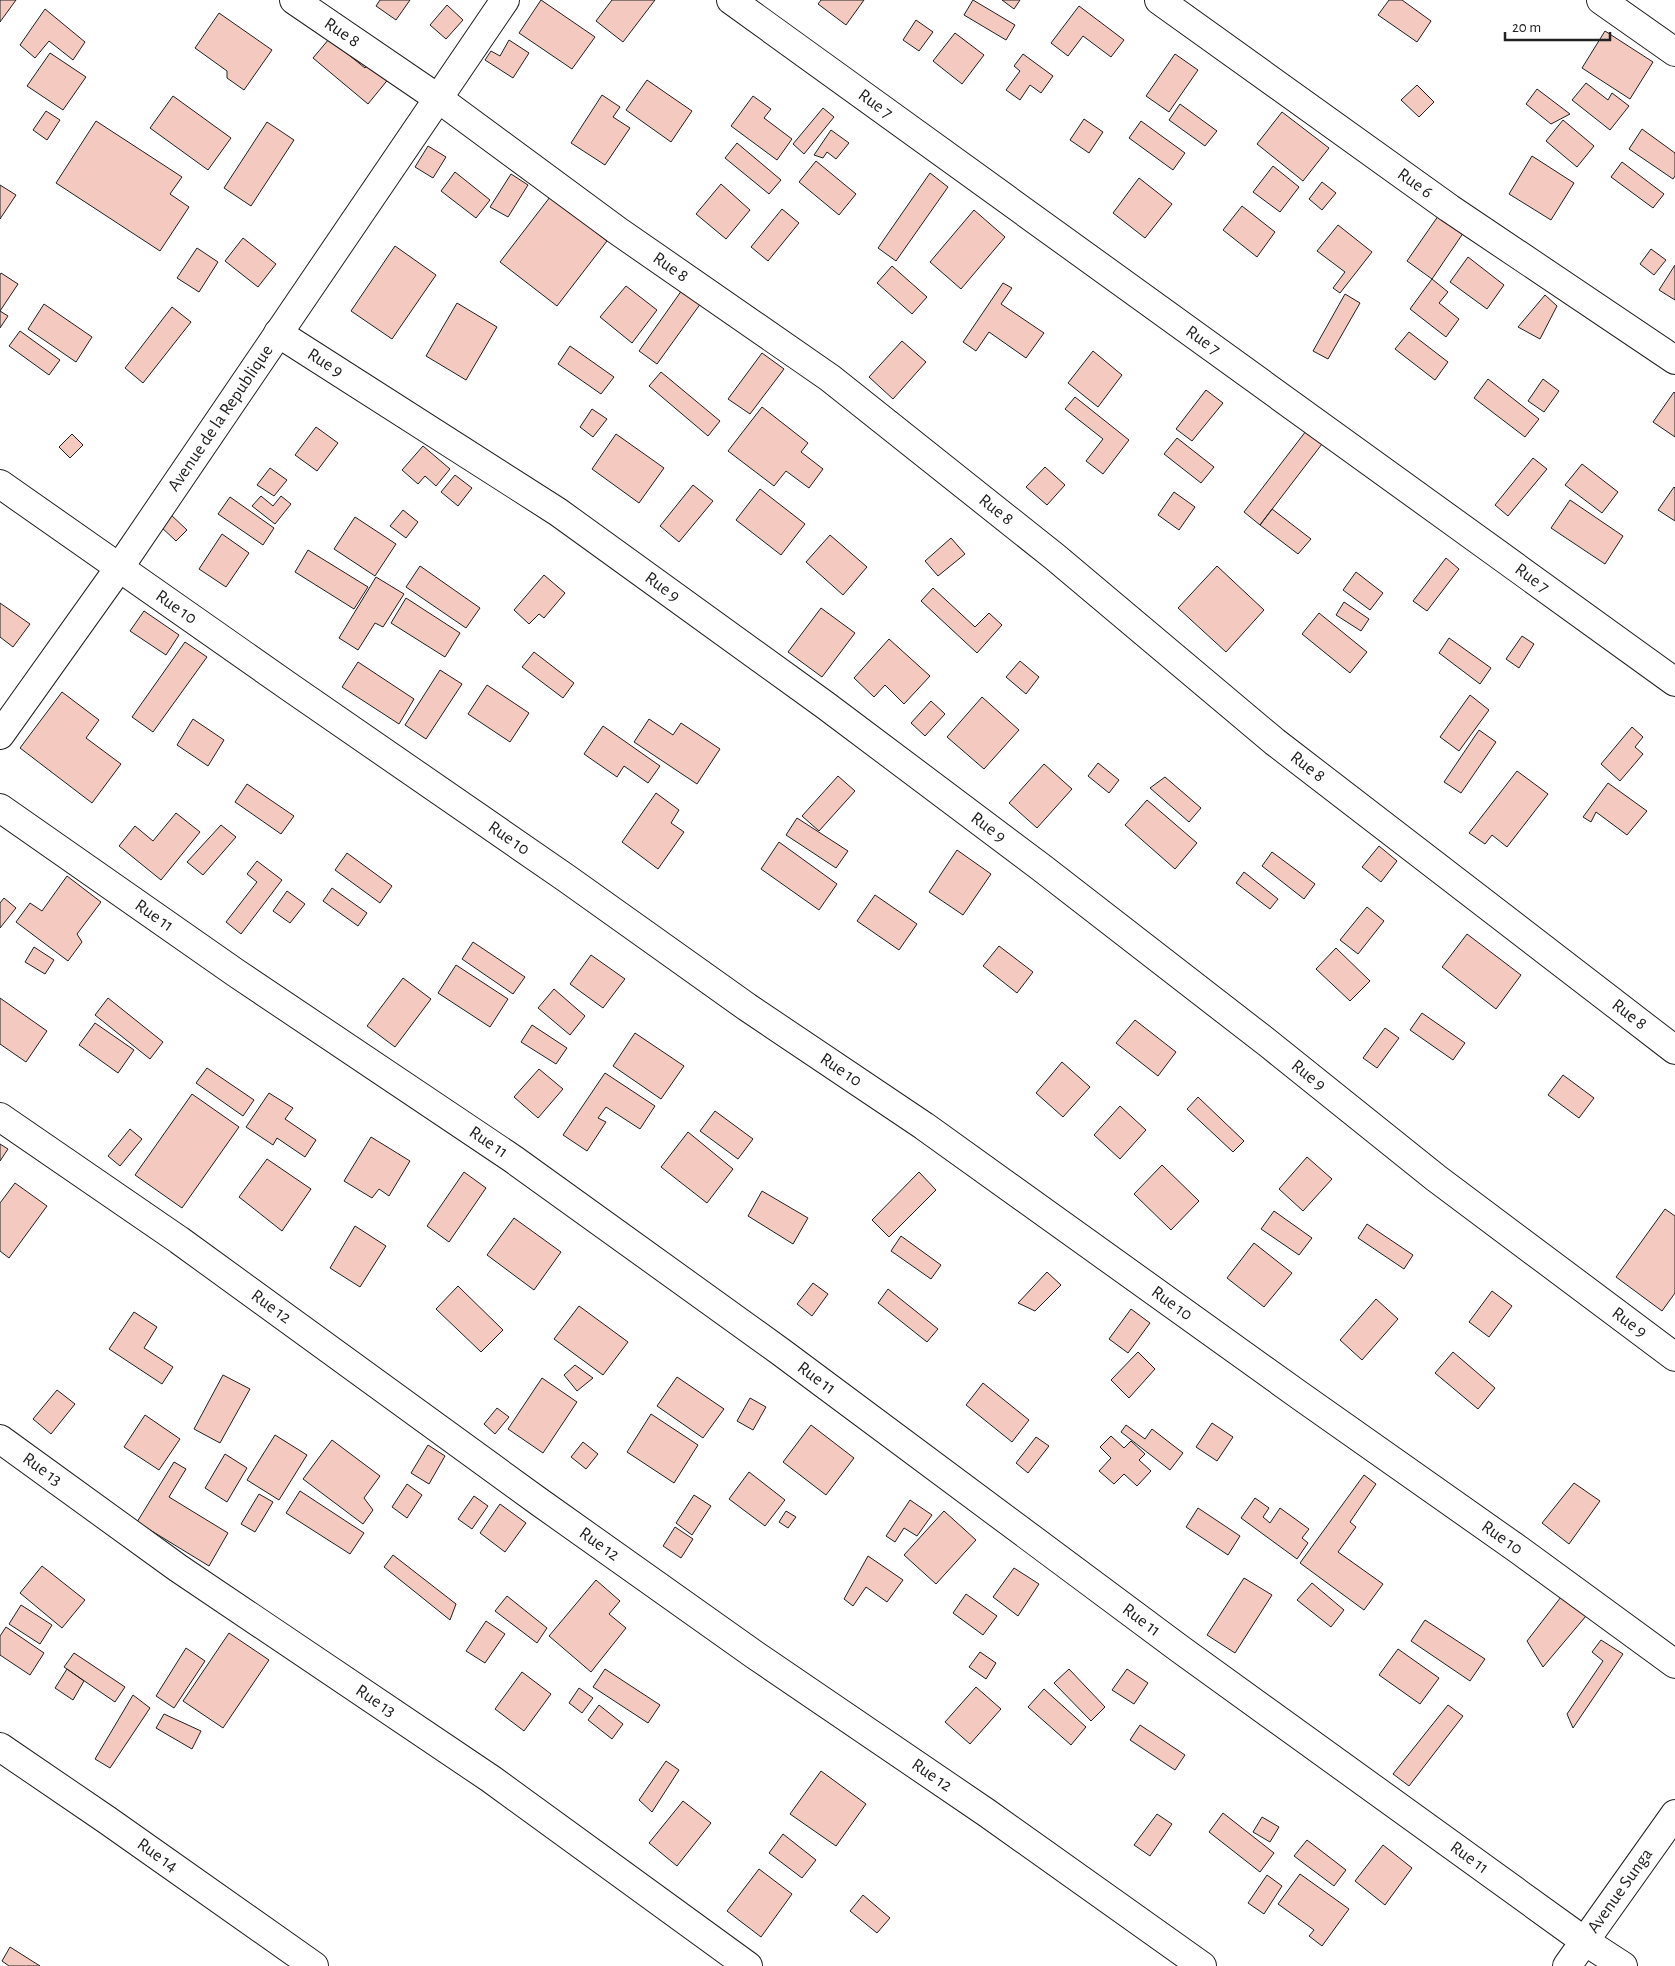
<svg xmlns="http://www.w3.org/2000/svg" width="1675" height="1966" font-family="'Alegreya Sans',sans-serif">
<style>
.building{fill:#f3c9c0;stroke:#222}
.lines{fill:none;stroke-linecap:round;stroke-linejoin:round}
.minor-casing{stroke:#222;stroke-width:30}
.minor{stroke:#fff;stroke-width:28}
.labels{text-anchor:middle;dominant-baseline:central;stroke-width:4;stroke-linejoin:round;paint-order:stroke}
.street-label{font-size:18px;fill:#222;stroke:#fff}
</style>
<rect width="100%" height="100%" fill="#fff"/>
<path class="building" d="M0,0H16L0,22Z
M380,0H410L396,20L376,6Z
M541,0L595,37L572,69L519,33Z
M612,0H655L623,42L596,21Z
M821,0H864L846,25L818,4Z
M973,0L1015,25L1006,40L964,15Z
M1002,0H1020L1014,9Z
M1389,0H1402L1431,21L1417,42L1378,15Z
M447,5L463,20L446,39L430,25Z
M1079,6L1124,40L1111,57L1083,36L1068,56L1051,43Z
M45,9L85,42L73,60L49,41L35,58L20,45Z
M219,13L272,50L244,90L227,78V71L195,48Z
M916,20L933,32L919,51L903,40Z
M1605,31L1653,62L1630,99L1582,68Z
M955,33L984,55L962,84L933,61Z
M329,39L365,68L371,61L390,77L368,104L313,58Z
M509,40L529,53L513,78L485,60L491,51L500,56Z
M50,53L86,77L63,110L27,86Z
M1023,54L1053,76L1041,93L1030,85L1020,100L1006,90L1020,71L1014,66Z
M1175,54L1198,70L1169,112L1146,96Z
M647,80L692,111L671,142L626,110Z
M1586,83L1608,100L1612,93L1629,106L1610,130L1572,100Z
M1417,85L1434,102L1419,117L1401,100Z
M1537,89L1570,114L1551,124L1526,104Z
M602,95L620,107L613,117L630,128L605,165L571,143Z
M173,96L231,138L208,170L150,128Z
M753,96L771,109L764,118L792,139L777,160L731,126Z
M1180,104L1217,131L1205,146L1169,120Z
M823,108L834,117L804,154L793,144Z
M46,111L60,120L47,140L33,130Z
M1282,112L1329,148L1303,181L1257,144Z
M1084,119L1103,132L1089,153L1070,140Z
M1563,120L1594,146L1577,167L1546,141Z
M96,121L182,177L170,194L189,207L160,251L56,183Z
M1141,121L1185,153L1173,170L1129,138Z
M267,122L294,140L251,206L224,188Z
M1642,129L1675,153V176L1673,179L1629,149Z
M831,130L849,143L836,159L827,152L823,158L814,155Z
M737,143L781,180L769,194L725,158Z
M428,146L446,157L433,178L415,167Z
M1532,156L1574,183L1551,220L1509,194Z
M816,161L856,194L839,215L799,182Z
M1622,162L1664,194L1653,208L1611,177Z
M1273,166L1299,187L1280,212L1253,192Z
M455,172L490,200L476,218L441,191Z
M930,173L948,187L896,261L878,248Z
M511,174L528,185L508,217L490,207Z
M1139,178L1172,204L1145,238L1113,213Z
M1322,182L1336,193L1322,210L1309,199Z
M721,184L750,210L726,239L696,214Z
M0,185L16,195L0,219Z
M550,197L607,241L557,306L500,262Z
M1242,206L1275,232L1257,257L1223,230Z
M782,209L799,223L768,261L751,247Z
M1443,209L1468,226L1432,279L1407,261Z
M974,210L1005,237L961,289L930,262Z
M1338,225L1372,252L1340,293L1333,288L1345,272L1317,251Z
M243,238L276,264L258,287L225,261Z
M395,246L436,275L392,339L351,311Z
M197,248L218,262L199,292L177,278Z
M1651,249L1666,260L1654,275L1640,264Z
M1468,257L1504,285L1487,309L1450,282Z
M1675,265V300L1659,290Z
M892,266L927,297L912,314L877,283Z
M1,273L18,284L0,311V275Z
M1432,279L1448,292L1439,303L1459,319L1446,337L1410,309Z
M1003,283L1012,288L1001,304L1044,333L1026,358L989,332L976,351L963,342Z
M626,286L657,310L632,343L600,317Z
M682,290L701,303L657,364L639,351Z
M1345,294L1360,303L1328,359L1313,351Z
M1545,295L1557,306L1540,339L1518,327Z
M457,303L497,327L466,380L426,356Z
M44,304L92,337L76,362L28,329Z
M172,307L191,322L143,383L125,368Z
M0,311L8,316L0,328Z
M20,331L60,360L49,375L9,346Z
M1409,332L1448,362L1435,380L1395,349Z
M902,341L926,362L893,399L869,377Z
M570,346L614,377L601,394L558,364Z
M1093,351L1122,375L1098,407L1068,383Z
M762,353L784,369L750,414L728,399Z
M661,372L720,421L708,436L649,386Z
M1488,379L1539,419L1525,437L1474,398Z
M1543,379L1559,391L1544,412L1528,401Z
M1206,390L1223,403L1192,441L1176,429Z
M1674,392L1675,393V437L1653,422Z
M1075,397L1129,440L1103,474L1086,461L1103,439L1065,409Z
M762,407L808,443L801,452L823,469L809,488L786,471L774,486L728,451Z
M592,409L607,419L593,437L580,427Z
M316,427L338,443L317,471L295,455Z
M1306,431L1322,444L1260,525L1244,512Z
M72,434L83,445L70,458L59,447Z
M616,434L664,468L639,503L592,469Z
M1177,438L1214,467L1201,483L1164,454Z
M423,446L450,469L436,486L425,476L418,484L402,470Z
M1533,458L1547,469L1508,516L1495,505Z
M1582,464L1618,492L1602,513L1565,485Z
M1045,467L1065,485L1047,505L1026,487Z
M270,468L287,480L274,496L257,485Z
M455,475L472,488L458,506L441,492Z
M693,485L713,501L679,542L660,526Z
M1674,487L1675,488V521L1658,510Z
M760,489L805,524L781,555L736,520Z
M1174,492L1195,507L1179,530L1158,515Z
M261,496L273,506L281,496L291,504L275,524L252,506Z
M230,497L274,528L263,545L218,514Z
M1570,500L1623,536L1605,564L1551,528Z
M1272,509L1311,539L1298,554L1260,525Z
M403,510L418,522L406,538L390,526Z
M169,513L187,530L176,541L159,525Z
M355,517L396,544L375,576L334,549Z
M222,534L249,553L226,587L199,569Z
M830,535L867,567L843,595L806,562Z
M951,538L965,554L938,576L925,561Z
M308,550L368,587L354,609L295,572Z
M1446,558L1459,569L1427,611L1413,601Z
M420,566L480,608L466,628L406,587Z
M1217,566L1264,610L1226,652L1178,608Z
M1356,572L1383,593L1370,610L1343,590Z
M544,575L565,593L544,618L539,614L529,624L514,610Z
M376,577L404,594L383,627L375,623L358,650L339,638Z
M933,588L975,627L989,613L1002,625L977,653L921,601Z
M406,598L460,633L445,657L391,623Z
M1344,602L1369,619L1361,631L1336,615Z
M0,603L30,624L13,647L0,637Z
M821,608L855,633L822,677L788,652Z
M144,611L179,635L166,655L130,631Z
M1319,613L1367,652L1350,673L1302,634Z
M1522,636L1534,644L1519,668L1506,659Z
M1449,638L1491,668L1480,684L1439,653Z
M889,639L930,676L904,704L885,685L874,697L854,678Z
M185,642L207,657L153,732L132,717Z
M534,652L574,683L563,698L522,667Z
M1020,661L1039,677L1026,694L1006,677Z
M358,662L414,699L399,724L342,687Z
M440,670L462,684L426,739L405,725Z
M487,685L529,713L510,742L468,714Z
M62,692L99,720L86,738L121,764L92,803L20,748Z
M1470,695L1489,710L1459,751L1440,737Z
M982,697L1019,730L984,769L947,737Z
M931,701L945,714L925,736L911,723Z
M193,719L224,740L208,766L177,745Z
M649,719L673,735L681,723L720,749L697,784L634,742Z
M603,726L660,766L648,783L624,766L617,777L584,754Z
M1632,727L1643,737L1635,747L1643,754L1620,781L1601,764Z
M1479,730L1496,742L1461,793L1444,782Z
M1098,763L1119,780L1109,793L1088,776Z
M1044,764L1072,789L1037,828L1009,803Z
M1517,771L1548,794L1507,847L1492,835L1485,844L1469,833Z
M838,776L855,791L819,831L802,816Z
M1165,777L1201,808L1189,822L1150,788Z
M1608,783L1647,811L1627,835L1596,812L1591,822L1583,817Z
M247,784L294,816L281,834L235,802Z
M656,793L679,810L671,823L684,832L658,869L622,842Z
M1147,800L1197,843L1175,869L1125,825Z
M176,813L200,832L161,880L119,846L135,826L153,841Z
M797,818L848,851L836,868L786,835Z
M221,825L236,837L203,875L187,862Z
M779,842L837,884L819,910L761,869Z
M1379,846L1397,861L1381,882L1362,867Z
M957,850L991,874L963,915L929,892Z
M1272,852L1315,884L1304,899L1262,866Z
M347,853L392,886L380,903L335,870Z
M257,861L282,880L241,934L226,922L257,882L247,874Z
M1244,872L1278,899L1270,909L1236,883Z
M67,876L101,902L77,934L82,942L68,961L16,922L30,903L42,911Z
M332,888L367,913L358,926L323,901Z
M287,891L305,904L290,923L273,911Z
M875,895L917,924L899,950L857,921Z
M4,898L16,908L0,928V903Z
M1367,907L1384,921L1358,954L1340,940Z
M1467,934L1521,975L1496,1009L1442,967Z
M473,942L525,977L513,994L462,959Z
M999,946L1033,972L1017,993L983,966Z
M34,947L54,960L45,974L25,962Z
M1336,948L1370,981L1350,1001L1316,969Z
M591,955L625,979L603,1008L570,984Z
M456,965L508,999L490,1027L438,993Z
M403,978L431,999L395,1047L367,1026Z
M554,989L585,1016L570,1035L538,1008Z
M0,998L47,1031L26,1062L0,1044Z
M108,998L163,1042L150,1059L95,1015Z
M1422,1013L1465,1043L1453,1060L1410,1030Z
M1135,1020L1176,1052L1158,1076L1116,1043Z
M95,1023L134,1050L118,1073L79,1045Z
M532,1025L567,1048L556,1064L521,1042Z
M1385,1028L1399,1038L1377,1068L1363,1058Z
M635,1033L684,1066L661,1099L613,1066Z
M1062,1062L1090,1087L1063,1117L1036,1093Z
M207,1068L254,1100L243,1116L196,1083Z
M539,1069L563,1089L538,1118L514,1097Z
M605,1073L655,1106L640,1129L606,1107L598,1118L606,1122L587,1151L563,1135Z
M1563,1075L1594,1098L1579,1118L1548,1095Z
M269,1093L293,1108L285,1119L316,1140L305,1157L277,1138L273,1145L246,1127Z
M192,1094L239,1127L182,1208L135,1175Z
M1198,1097L1244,1141L1233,1152L1187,1109Z
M1120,1106L1146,1130L1120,1159L1094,1135Z
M715,1111L753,1139L738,1159L700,1131Z
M130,1129L142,1139L120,1166L108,1156Z
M688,1132L733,1169L707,1203L661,1167Z
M371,1137L410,1161L389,1196L379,1189L372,1198L344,1181Z
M0,1144L8,1149L0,1161Z
M1307,1157L1332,1179L1303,1211L1279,1189Z
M267,1159L311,1189L282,1231L239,1197Z
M1162,1165L1199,1201L1171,1230L1134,1194Z
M464,1172L486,1188L449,1242L427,1226Z
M919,1172L936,1190L889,1237L872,1220Z
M15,1183L47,1206L9,1258L0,1251V1203Z
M762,1191L808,1218L793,1244L748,1216Z
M1665,1209L1675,1216V1293L1662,1311L1616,1277Z
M1274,1211L1312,1238L1299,1255L1261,1229Z
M514,1218L561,1252L534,1290L487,1255Z
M1367,1224L1413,1255L1404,1269L1358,1238Z
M355,1226L386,1246L360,1287L330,1268Z
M901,1236L941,1265L931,1279L891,1251Z
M1254,1243L1292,1273L1264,1307L1227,1278Z
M1047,1272L1061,1285L1035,1311L1018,1303Z
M813,1283L828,1294L812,1316L797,1304Z
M458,1286L503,1330L481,1352L436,1309Z
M888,1289L938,1329L927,1342L878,1303Z
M1492,1291L1512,1306L1489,1337L1469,1322Z
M1376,1299L1398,1319L1362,1360L1340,1340Z
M579,1306L628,1342L603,1375L554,1339Z
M1131,1309L1150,1323L1128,1353L1109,1339Z
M134,1312L157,1327L144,1348L173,1367L162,1384L109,1349Z
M1138,1352L1155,1369L1129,1398L1111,1380Z
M1453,1352L1495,1388L1478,1409L1435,1373Z
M575,1365L593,1378L577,1391L564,1375Z
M223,1375L250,1389L220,1443L194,1429Z
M677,1377L724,1409L703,1438L657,1406Z
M542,1378L577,1402L543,1453L508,1429Z
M983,1383L1029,1420L1012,1442L966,1405Z
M57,1390L75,1404L51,1434L33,1419Z
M750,1398L766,1407L753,1430L737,1421Z
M497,1408L509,1417L495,1434L484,1424Z
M651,1414L698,1445L674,1483L627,1452Z
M145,1415L180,1439L159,1470L124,1447Z
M1212,1423L1233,1437L1217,1461L1196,1447Z
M811,1425L854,1458L826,1495L783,1462Z
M1126,1425L1145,1439L1152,1429L1183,1453L1170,1470L1121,1432Z
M275,1435L307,1455L279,1500L247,1480Z
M1111,1436L1124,1448L1131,1441L1145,1454L1139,1460L1151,1471L1137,1486L1124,1474L1114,1484L1099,1471L1111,1458L1100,1447Z
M1036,1437L1049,1446L1028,1473L1016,1463Z
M332,1440L380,1476L364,1498L373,1510L363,1524L303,1479Z
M583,1442L598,1454L586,1469L571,1457Z
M428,1445L445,1456L429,1484L411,1473Z
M225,1454L247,1468L227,1502L205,1488Z
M174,1462L186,1469L169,1497L228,1533L209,1566L137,1522Z
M749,1472L785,1500L765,1526L729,1499Z
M1364,1475L1376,1484L1350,1522L1356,1527L1338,1552L1383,1584L1364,1610L1300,1563Z
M1574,1483L1600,1501L1569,1544L1542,1523Z
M407,1484L422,1495L407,1518L392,1507Z
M300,1491L364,1533L350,1554L286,1513Z
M259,1494L273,1502L255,1532L241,1524Z
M694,1495L711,1506L692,1535L676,1523Z
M474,1496L488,1506L472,1529L458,1519Z
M1255,1498L1269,1508L1263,1517L1270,1523L1280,1508L1309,1529L1302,1538L1308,1543L1297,1559L1241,1518Z
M910,1500L932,1515L917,1536L904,1528L895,1542L886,1536Z
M500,1504L526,1523L505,1552L480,1533Z
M1198,1508L1240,1536L1228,1555L1186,1527Z
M786,1511L796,1517L788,1528L779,1522Z
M944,1511L976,1540L936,1584L904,1555Z
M675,1527L693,1539L681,1558L663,1546Z
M393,1555L456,1604L450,1620L384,1567Z
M868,1556L903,1580L887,1602L866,1587L853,1606L844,1599Z
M42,1566L85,1600L62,1628L20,1593Z
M1014,1568L1039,1584L1018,1616L993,1597Z
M1244,1578L1272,1595L1235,1653L1207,1635Z
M596,1580L620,1601L609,1614L626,1628L591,1672L549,1636Z
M1312,1583L1344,1610L1331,1627L1297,1600Z
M966,1594L997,1616L983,1635L953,1613Z
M507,1596L547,1628L537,1643L495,1611Z
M1561,1597L1586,1616L1543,1667L1527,1641Z
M21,1605L52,1625L40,1644L9,1624Z
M1425,1620L1485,1659L1470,1681L1411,1641Z
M486,1621L505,1634L485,1663L466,1651Z
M6,1627L44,1653L30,1675L0,1655V1636Z
M229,1633L269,1660L223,1728L183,1701Z
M1601,1640L1623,1654L1573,1728L1567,1714L1603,1661L1592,1652Z
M186,1648L205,1661L174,1708L156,1696Z
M1398,1649L1439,1678L1420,1704L1379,1675Z
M980,1652L996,1663L986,1679L969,1667Z
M74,1653L125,1687L115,1702L64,1667Z
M67,1669L84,1681L73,1700L55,1688Z
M605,1669L660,1705L648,1723L593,1687Z
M1069,1669L1105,1707L1091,1721L1054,1683Z
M1127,1669L1148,1683L1134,1704L1112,1690Z
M522,1672L551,1694L524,1731L495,1709Z
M976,1687L1001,1709L970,1744L945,1722Z
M579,1688L593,1698L582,1713L569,1703Z
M1044,1689L1086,1727L1071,1745L1028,1707Z
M133,1695L150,1708L110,1768L95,1759Z
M599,1705L623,1724L612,1739L588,1720Z
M1448,1705L1463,1716L1409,1786L1393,1774Z
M164,1714L201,1731L192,1749L156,1728Z
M1140,1725L1185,1755L1175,1770L1130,1740Z
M666,1761L679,1770L652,1812L639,1800Z
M821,1771L866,1804L836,1846L790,1814Z
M683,1801L711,1823L677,1866L649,1843Z
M1223,1813L1274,1853L1260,1872L1209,1832Z
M1157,1814L1172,1824L1150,1856L1134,1845Z
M1262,1817L1279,1827L1270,1842L1253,1832Z
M783,1834L816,1860L802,1878L769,1853Z
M1307,1840L1346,1870L1334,1886L1294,1856Z
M1383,1845L1412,1868L1385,1905L1355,1881Z
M759,1869L792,1894L761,1937L727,1911Z
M1300,1874L1349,1909L1322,1946L1309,1936L1314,1930L1278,1904Z
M1267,1875L1282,1886L1264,1914L1248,1903Z
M863,1895L890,1918L877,1933L850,1911Z
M10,1947L40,1966H9L2,1961Z"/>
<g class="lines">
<g class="minor-casing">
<g id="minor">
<path id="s1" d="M294,0L439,99L618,231L830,378L1055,557L1275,742L1675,1050"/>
<path id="s2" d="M731,0L1675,682"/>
<path id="s3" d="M1159,0L1449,208L1675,360"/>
<path d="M1601,0L1675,52"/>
<path id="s4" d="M278,333L558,512L825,705L1042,868L1269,1044L1436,1178L1675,1357"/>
<path id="s5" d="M0,484L291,688L566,878L747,1007L924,1126L1299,1395L1519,1550L1675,1664"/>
<path id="s6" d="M0,735L119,568L505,0"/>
<path id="s7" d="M0,808L236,973L513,1159L781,1352L1180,1649L1583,1940L1623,1966"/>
<path id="s8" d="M0,1117L179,1240L538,1501L755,1655L987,1813L1202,1966"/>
<path id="s9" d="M0,1439L178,1568L491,1779L748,1966"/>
<path id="s10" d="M0,1747L107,1820L314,1966"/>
<path id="s11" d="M1567,1966L1675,1814"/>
</g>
</g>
<use href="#minor" class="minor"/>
</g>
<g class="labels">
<g class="street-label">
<text stroke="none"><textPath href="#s1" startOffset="58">Rue 8</textPath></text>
<text stroke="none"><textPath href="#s2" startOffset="178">Rue 7</textPath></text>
<text stroke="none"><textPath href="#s3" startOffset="315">Rue 6</textPath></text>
<text stroke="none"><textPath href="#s1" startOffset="462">Rue 8</textPath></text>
<text stroke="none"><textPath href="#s2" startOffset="582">Rue 7</textPath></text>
<text stroke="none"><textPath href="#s4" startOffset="56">Rue 9</textPath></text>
<text stroke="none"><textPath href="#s6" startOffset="386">Avenue de la Republique</textPath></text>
<text stroke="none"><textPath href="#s1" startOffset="868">Rue 8</textPath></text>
<text stroke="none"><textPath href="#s2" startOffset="988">Rue 7</textPath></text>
<text stroke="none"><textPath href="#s4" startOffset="461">Rue 9</textPath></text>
<text stroke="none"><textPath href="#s5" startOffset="215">Rue 10</textPath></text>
<text stroke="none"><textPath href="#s1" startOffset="1272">Rue 8</textPath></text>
<text stroke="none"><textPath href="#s4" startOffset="866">Rue 9</textPath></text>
<text stroke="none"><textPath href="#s5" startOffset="620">Rue 10</textPath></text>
<text stroke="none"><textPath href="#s7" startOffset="188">Rue 11</textPath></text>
<text stroke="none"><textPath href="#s1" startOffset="1678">Rue 8</textPath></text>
<text stroke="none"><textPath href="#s5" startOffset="1025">Rue 10</textPath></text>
<text stroke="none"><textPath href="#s4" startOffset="1271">Rue 9</textPath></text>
<text stroke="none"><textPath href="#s7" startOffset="592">Rue 11</textPath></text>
<text stroke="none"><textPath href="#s5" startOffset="1430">Rue 10</textPath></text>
<text stroke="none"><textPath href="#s8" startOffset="331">Rue 12</textPath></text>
<text stroke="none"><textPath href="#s4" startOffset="1676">Rue 9</textPath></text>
<text stroke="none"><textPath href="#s7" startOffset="996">Rue 11</textPath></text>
<text stroke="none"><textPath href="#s9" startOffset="52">Rue 13</textPath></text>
<text stroke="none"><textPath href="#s5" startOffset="1835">Rue 10</textPath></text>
<text stroke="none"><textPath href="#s8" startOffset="736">Rue 12</textPath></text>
<text stroke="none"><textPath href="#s7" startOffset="1401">Rue 11</textPath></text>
<text stroke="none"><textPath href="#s9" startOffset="458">Rue 13</textPath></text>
<text stroke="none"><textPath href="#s8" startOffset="1141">Rue 12</textPath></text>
<text stroke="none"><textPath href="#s10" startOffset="191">Rue 14</textPath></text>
<text stroke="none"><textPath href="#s7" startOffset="1806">Rue 11</textPath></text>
<text stroke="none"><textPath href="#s11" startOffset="92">Avenue Sunga</textPath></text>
</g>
</g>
<path d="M1505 32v8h105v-8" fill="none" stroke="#222222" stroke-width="2.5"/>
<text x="1512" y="32" font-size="15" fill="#222222" stroke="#ffffff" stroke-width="4" paint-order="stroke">20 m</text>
</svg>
